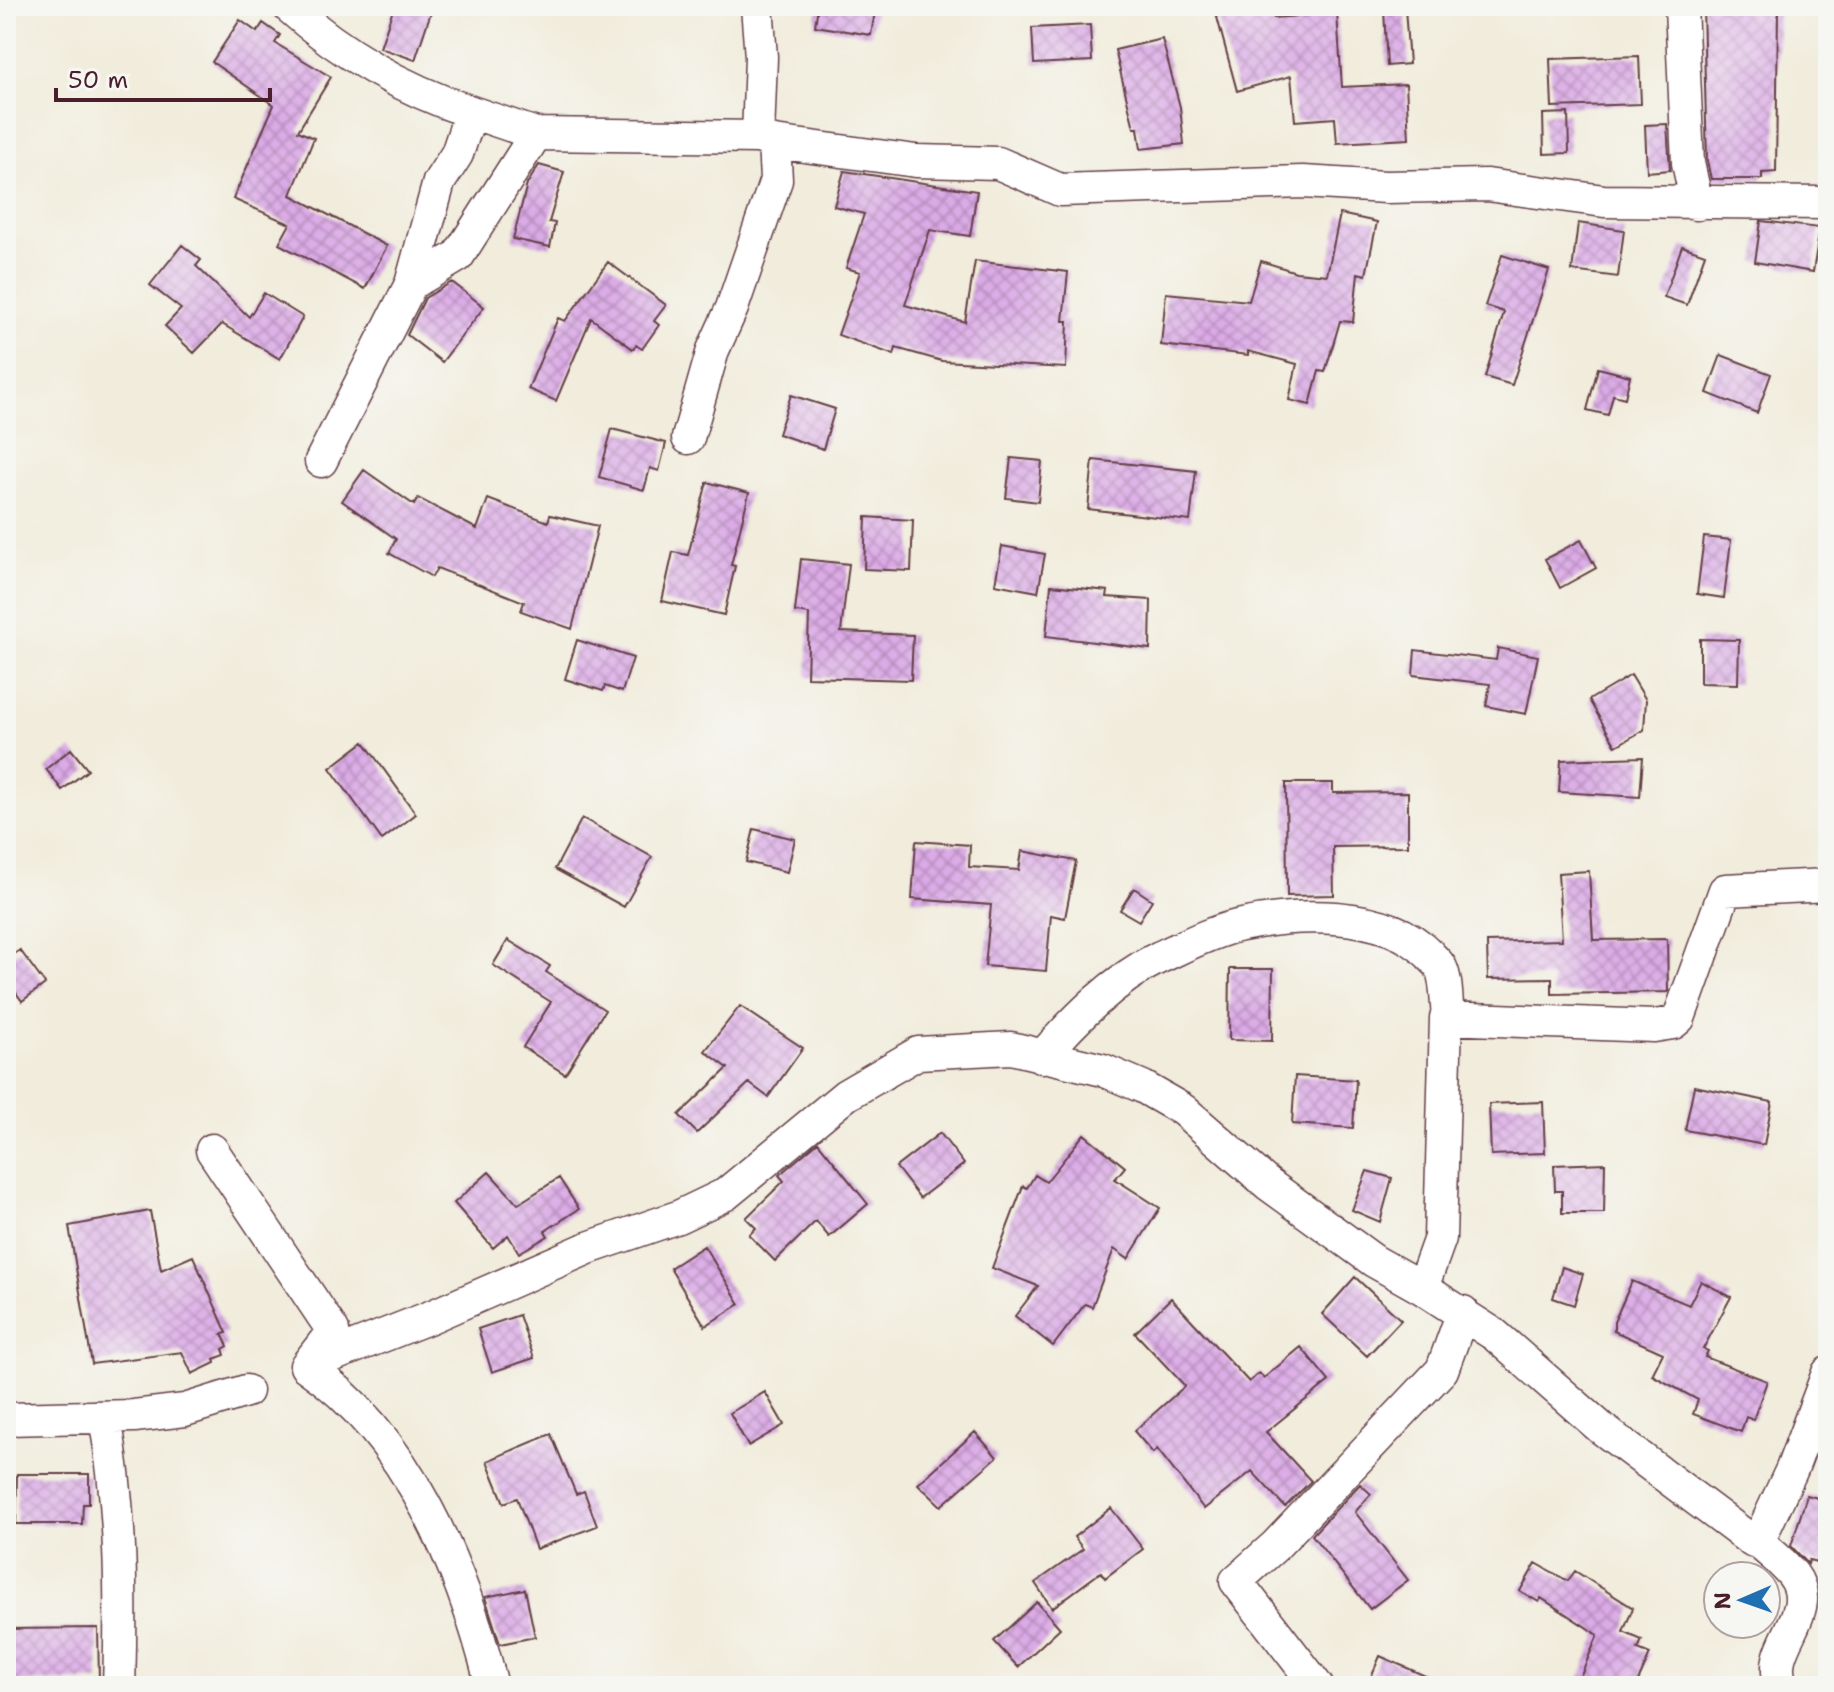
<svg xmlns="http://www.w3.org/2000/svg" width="1834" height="1692" font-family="'Shantell Sans',sans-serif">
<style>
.building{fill:url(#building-cross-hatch)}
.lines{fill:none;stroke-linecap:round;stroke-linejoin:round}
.minor-casing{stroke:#633e45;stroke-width:35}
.minor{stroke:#fff;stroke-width:32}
</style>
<defs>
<pattern id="building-cross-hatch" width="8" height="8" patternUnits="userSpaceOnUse" patternTransform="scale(2)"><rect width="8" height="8" fill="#dcabe7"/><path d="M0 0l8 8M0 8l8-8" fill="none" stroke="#b48bbb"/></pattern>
</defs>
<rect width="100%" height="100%" fill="#f6f6f2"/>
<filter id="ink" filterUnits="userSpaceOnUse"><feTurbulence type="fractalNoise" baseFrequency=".0125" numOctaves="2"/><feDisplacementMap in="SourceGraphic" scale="16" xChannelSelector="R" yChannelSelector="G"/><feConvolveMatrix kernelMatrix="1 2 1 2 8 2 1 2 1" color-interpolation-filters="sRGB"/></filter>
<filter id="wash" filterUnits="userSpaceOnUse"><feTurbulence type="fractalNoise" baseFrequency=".006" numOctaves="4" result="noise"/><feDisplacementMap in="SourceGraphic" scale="32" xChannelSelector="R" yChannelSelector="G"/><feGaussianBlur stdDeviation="1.8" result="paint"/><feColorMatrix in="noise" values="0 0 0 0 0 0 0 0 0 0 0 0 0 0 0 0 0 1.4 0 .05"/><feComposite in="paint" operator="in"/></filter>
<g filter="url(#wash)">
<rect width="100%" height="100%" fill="#f1ecdb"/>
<g id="blocks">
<path class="building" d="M394,6H433L415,60L380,48Z
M818,6H876L871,35L815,26Z
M1214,6H1274V18L1337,13L1342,87L1406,84L1409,139L1337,143L1335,118L1295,121L1291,76L1237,91Z
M1703,6H1745V12L1778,10L1776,172L1762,173V179H1711L1707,161Z
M1405,8L1409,64L1387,66L1384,10Z
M240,20L257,32L263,23L280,35L275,43L331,77L298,131L314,138L291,195L387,246L365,289L279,244L290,224L233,199L274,105L212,62Z
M1090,25L1092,61L1034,64L1032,28Z
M1162,39L1180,107L1184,144L1141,149L1138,128H1134L1115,50Z
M1639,56L1641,104L1552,107L1550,59Z
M1568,113L1569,153L1544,154L1543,114Z
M1667,124L1670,170L1647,172L1645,125Z
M539,165L564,172L549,222L555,223L550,247L513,239L527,184Z
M844,171L977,191L970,236L930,230L905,305L965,322L975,261L1068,272L1063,321H1068L1066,368L942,361L896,348L894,355L838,335L860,272L846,268L864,214L834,206Z
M1340,214L1377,222L1366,275L1358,273L1353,322L1340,321L1325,372L1319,371L1310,405L1289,400L1297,364L1248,351V355L1161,345L1166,293L1249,301L1261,261L1296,272L1327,275Z
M1761,221L1820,228L1813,272L1755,262Z
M1578,223L1624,230L1618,277L1572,271Z
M182,245L201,260L196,266L249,317L264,293L303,317L280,359L222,324L194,353L165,326L181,309L150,285Z
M1682,246L1705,254L1687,305L1664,297Z
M1502,255L1549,270L1512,385L1485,377L1504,312L1485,306Z
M608,262L666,305L654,321L659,325L642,349L636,345L633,349L591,318L556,401L528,389L558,318L565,321Z
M452,282L484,307L442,362L407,335L425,298Z
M1721,355L1771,374L1757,413L1707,393Z
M1598,368L1630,376L1625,398L1613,395L1608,415L1587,410Z
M791,395L835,409L823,449L778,434Z
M612,429L666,443L659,471L650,468L644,490L599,477Z
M1011,458L1042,461L1038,502L1006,498Z
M1093,460L1196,471L1190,521L1088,509Z
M364,470L414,505L418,498L477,529L488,499L548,522L550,515L598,526L572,629L521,611L524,602L437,568L432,577L389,553L396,539L342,501Z
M707,482L749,493L731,565L735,566L724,615L662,601L673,552L688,555Z
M866,517L913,520L911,571L864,569Z
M1704,537L1731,540L1724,598L1697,594Z
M1581,540L1596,568L1560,588L1545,559Z
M1002,546L1045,554L1038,592L995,584Z
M801,559L849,564L841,632L913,635L911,680L807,677L809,614L795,612Z
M1051,585L1108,591L1107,597L1151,600L1150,649L1046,636Z
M1700,639L1739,640L1738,684L1700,683Z
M577,640L633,658L622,692L605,686L603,691L565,679Z
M1498,648L1538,656L1526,714L1486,706L1490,684L1413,675L1415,650L1496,660Z
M1631,675L1646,700L1644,730L1616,746L1589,700Z
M364,742L416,814L382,840L330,768Z
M71,749L88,770L62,790L46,769Z
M1643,757L1640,797L1559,792L1561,760Z
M1286,783H1333V793L1408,792V846L1333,847L1334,895L1287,896Z
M582,818L652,857L624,907L555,869Z
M754,829L795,839L787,872L746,862Z
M916,841L970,845L969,867L1019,870L1022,851L1076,861L1065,918L1051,915L1046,971L985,966L991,905L912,899Z
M1589,871L1593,940L1667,939L1668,992L1552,994V978L1488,979L1487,942L1562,940L1558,873Z
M1134,888L1152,900L1139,921L1120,910Z
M508,940L550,966L546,972L605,1010L565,1074L523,1047L551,1002L493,965Z
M20,950L45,984L22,1001L6,979V960Z
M1230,969H1273L1272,1041L1229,1040Z
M740,1006L803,1048L768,1097L749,1083L697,1133L679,1115L728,1068L705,1051Z
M1295,1076L1356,1080L1353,1128L1292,1124Z
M1694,1086L1772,1102L1764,1145L1685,1130Z
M1543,1102L1545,1153L1491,1155L1489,1104Z
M940,1133L964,1164L920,1198L896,1167Z
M1084,1134L1125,1167L1115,1179L1160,1208L1128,1259L1114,1249L1092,1307L1085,1304L1053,1346L1015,1316L1038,1286L992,1268L1023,1186L1027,1188L1035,1175L1046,1182Z
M818,1142L868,1204L829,1237L816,1221L775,1261L749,1235L756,1228L746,1218L784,1181L779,1175Z
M1605,1163L1604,1213H1562V1191H1555L1554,1165Z
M1367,1171L1392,1178L1380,1222L1352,1210Z
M489,1172L518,1204L559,1178L579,1209L545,1231L548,1236L519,1253L508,1235L493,1248L454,1203Z
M150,1211L161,1270L193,1256L227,1333L222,1334L228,1346L223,1349L225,1355L214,1359L215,1363L192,1374L182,1352L92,1364L69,1226Z
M704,1246L740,1304L705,1326L670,1268Z
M1562,1267L1583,1274L1574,1305L1553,1298Z
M1355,1277L1401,1320L1367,1356L1322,1314Z
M1632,1281L1689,1305L1701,1281L1731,1297L1703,1349L1708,1351L1705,1357L1767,1381L1753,1420L1746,1417L1741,1432L1693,1414L1698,1400L1652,1375L1663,1353L1614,1331V1322Z
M1171,1298L1249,1382L1259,1373L1264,1378L1301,1347L1329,1381L1266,1432L1311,1481L1285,1507L1252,1471L1204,1509L1157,1449L1153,1453L1134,1431L1185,1386L1135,1333Z
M519,1315L534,1358L492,1372L478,1329Z
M765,1392L784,1425L748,1446L730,1413Z
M975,1432L997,1457L941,1506L918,1484Z
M551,1434L576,1494L584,1491L597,1526L536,1549L517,1498L504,1503L487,1461Z
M17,1474H89V1504H83L82,1524H16Z
M1360,1484L1371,1494L1355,1512L1408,1580L1370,1609L1312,1535Z
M1807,1495L1828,1501V1565L1809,1560L1808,1564L1791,1546Z
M1111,1508L1143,1549L1105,1578L1101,1572L1052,1608L1035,1583L1083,1549L1074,1537Z
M1536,1563L1568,1581L1575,1571L1633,1608L1623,1632L1642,1640L1638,1649L1650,1654L1636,1686H1594L1579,1679L1598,1635L1541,1598L1539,1602L1520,1591Z
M525,1589L535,1637L500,1644L485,1597Z
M1037,1602L1060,1628L1018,1667L994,1641Z
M98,1628L99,1681L6,1682V1629Z
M1380,1656L1448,1686H1367Z"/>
</g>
</g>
<g filter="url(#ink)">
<use href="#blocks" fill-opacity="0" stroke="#633e45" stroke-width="2"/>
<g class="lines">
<g class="minor-casing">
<path id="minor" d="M288,6C343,55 401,88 471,112
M1681,6L1688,163L1697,204
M774,142L916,161L998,163L1060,190L1303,182L1386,187L1487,185L1604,201L1828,203
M411,284L458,256L536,134
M688,438L713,350L732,308L776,180L774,142L758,137L761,57L757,6
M321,461L411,284L439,182L457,154L471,112L536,134L758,137
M1042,1057C1074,1020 1113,980 1158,958C1182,947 1211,932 1237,926C1295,913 1385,909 1429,954C1432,958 1439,963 1441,968C1447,981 1446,1002 1448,1016
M212,1150L333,1331L306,1366
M1422,1288L1495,1335L1601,1428L1752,1541L1760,1538L1792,1469L1828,1373
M306,1366L428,1318L588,1248L678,1217L726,1194L846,1095L918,1053L1011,1048L1103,1070L1143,1087L1183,1110L1268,1184L1374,1261L1422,1288L1440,1238L1446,1018L1654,1026L1673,1023L1679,1018L1725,890L1828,885
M306,1366C409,1436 463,1570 492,1686
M105,1417C121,1508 122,1594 119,1686
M6,1419L134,1416L185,1410L246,1391
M1756,1540C1768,1551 1783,1562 1793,1575C1822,1614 1762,1647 1782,1686
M1317,1686L1236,1581L1275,1546L1442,1370L1463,1312"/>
</g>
<use href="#minor" class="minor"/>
</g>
</g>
<rect width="1834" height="1692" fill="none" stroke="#f6f6f2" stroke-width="32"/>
<g transform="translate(1742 1600) rotate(268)"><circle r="38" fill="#f6f6f2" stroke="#b1a0a2" stroke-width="2"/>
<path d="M0-6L14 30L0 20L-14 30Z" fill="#1f6fb2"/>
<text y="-12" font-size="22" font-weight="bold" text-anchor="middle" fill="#4a1f2b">N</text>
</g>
<path d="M56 88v12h214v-12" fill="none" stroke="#4a1f2b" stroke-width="4"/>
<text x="68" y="88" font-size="24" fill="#4a1f2b" stroke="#f6f6f2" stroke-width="6" paint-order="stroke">50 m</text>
</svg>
